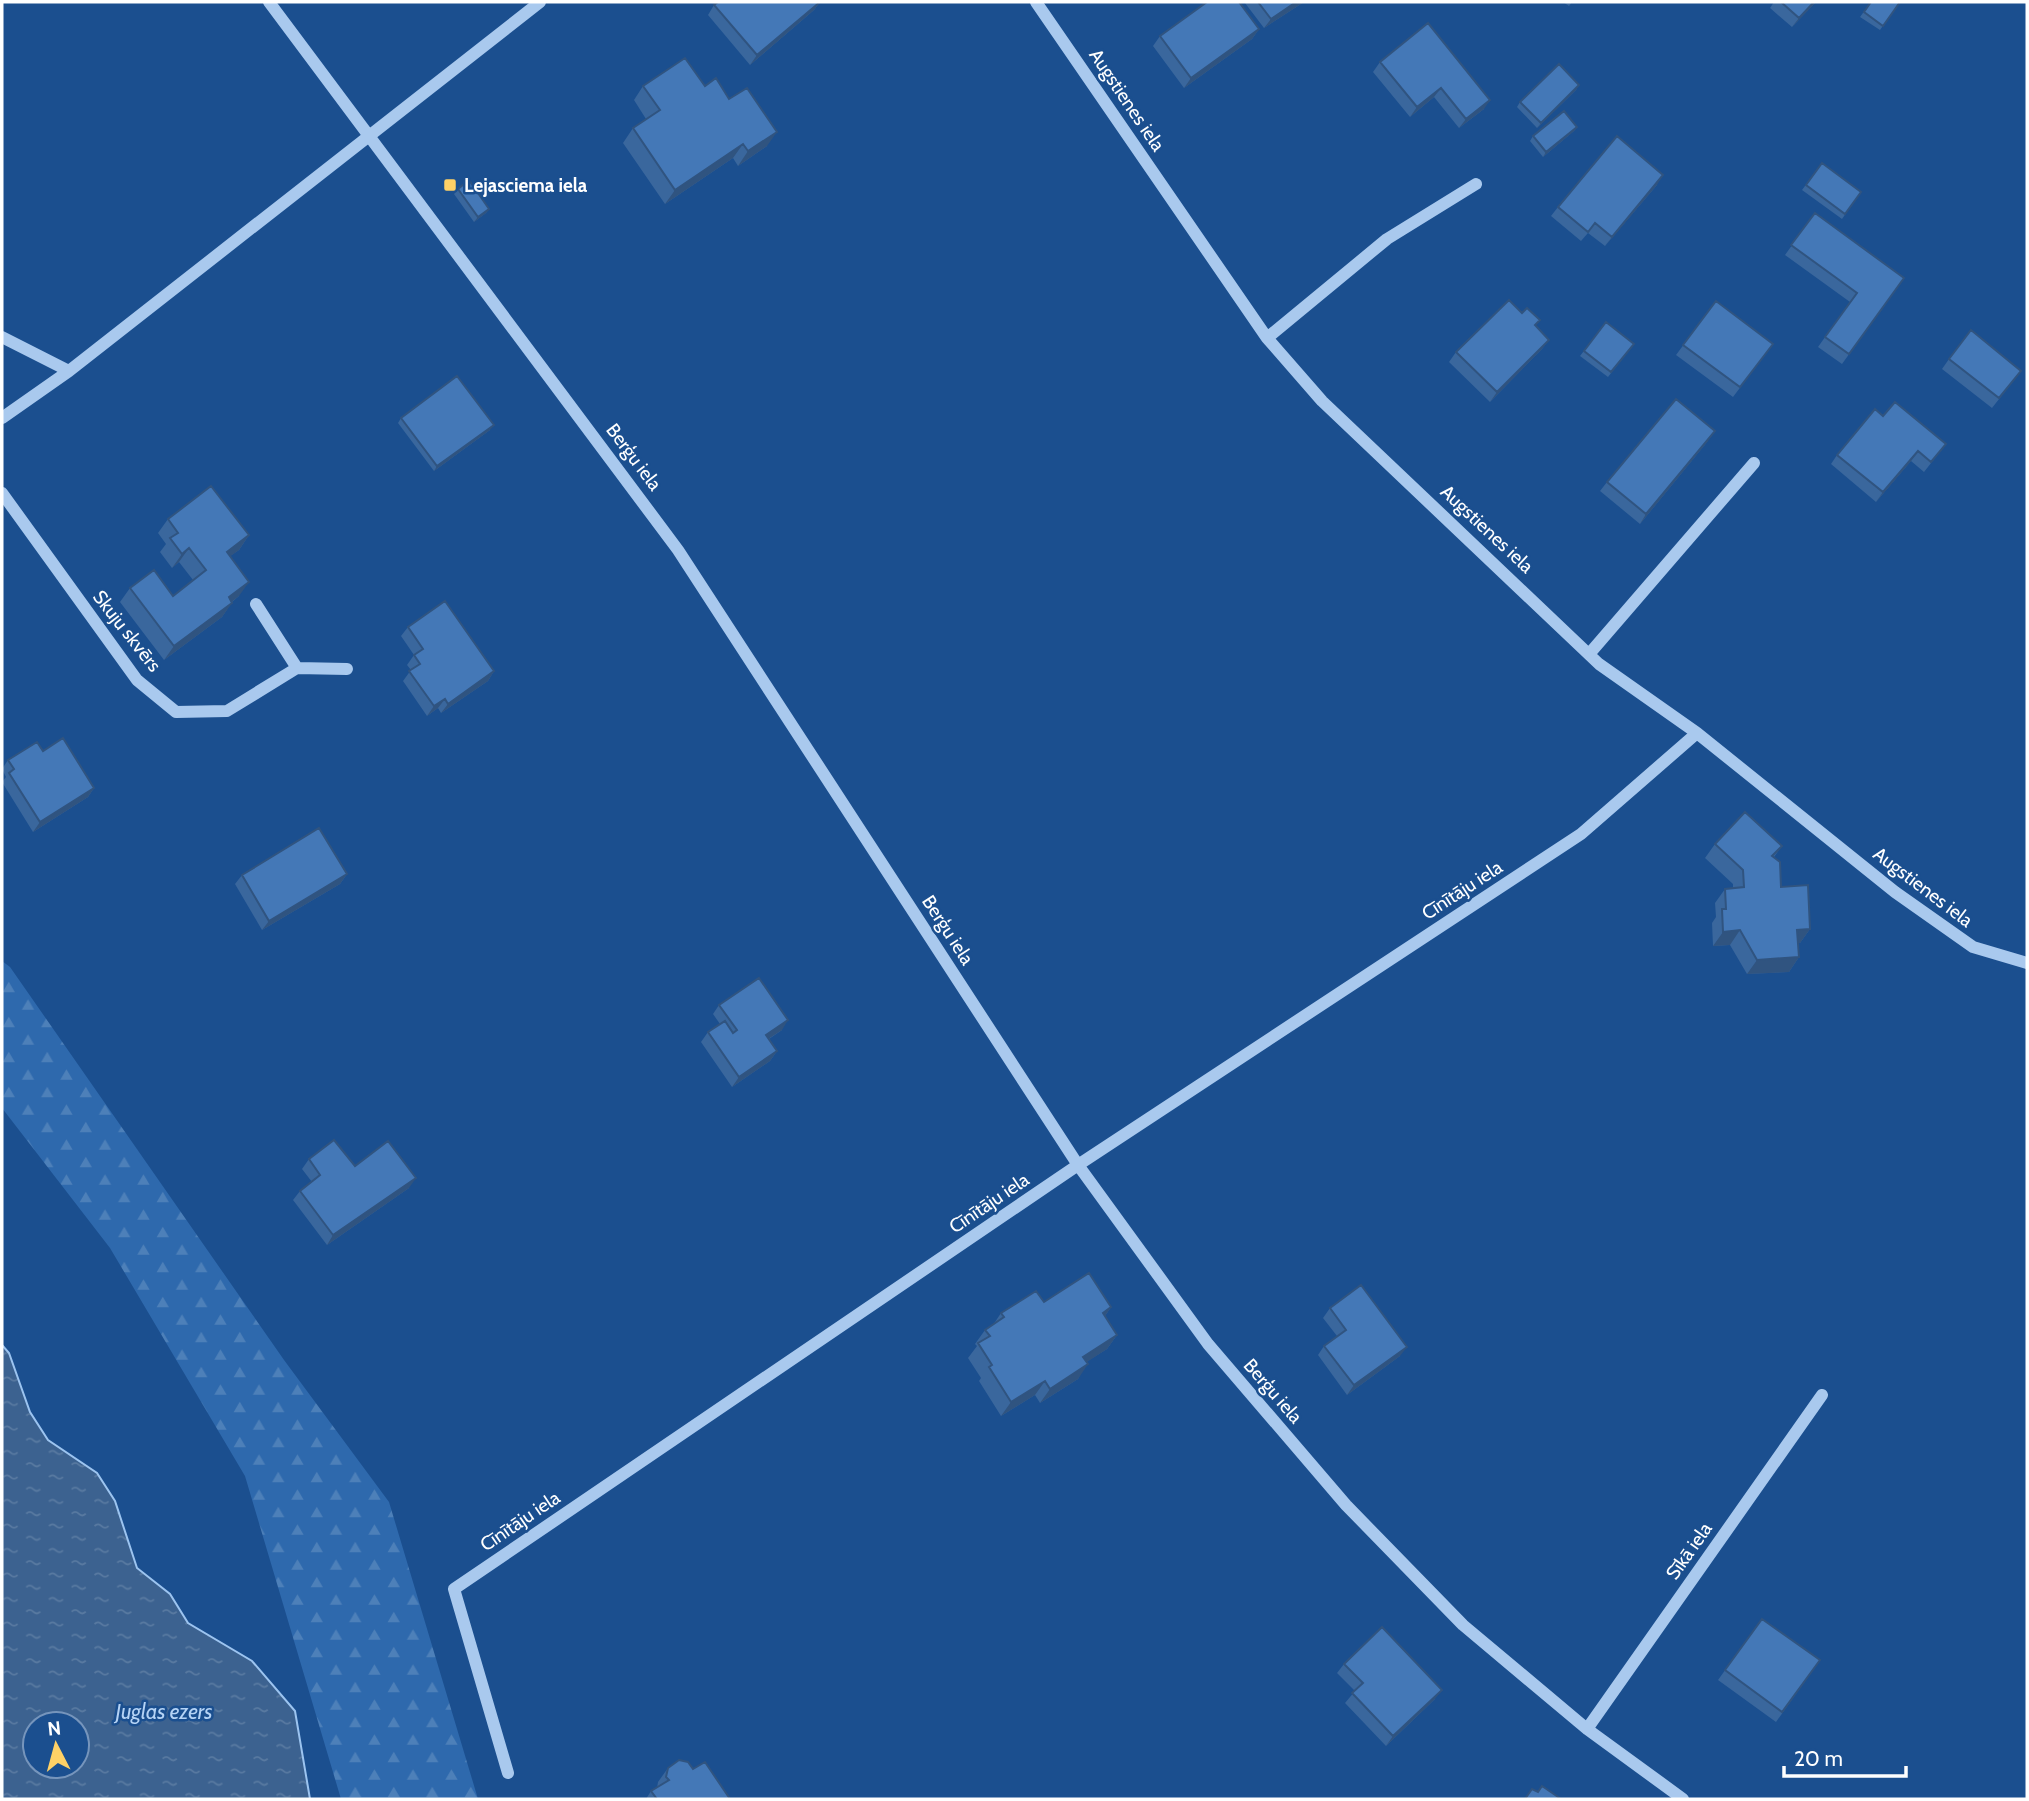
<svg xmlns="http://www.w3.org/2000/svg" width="2029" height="1801" font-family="Cabin,sans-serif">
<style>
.forest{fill:url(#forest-firs)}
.water{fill:url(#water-ripples);stroke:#9cc4f0;stroke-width:2;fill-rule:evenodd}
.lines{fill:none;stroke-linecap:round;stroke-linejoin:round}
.minor{stroke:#a9c9ee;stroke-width:12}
.wall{fill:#3a679d}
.shaded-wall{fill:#305480}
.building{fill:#4478b7;stroke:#305480;stroke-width:2}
.poi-dot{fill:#ffd166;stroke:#1b4f8f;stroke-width:2.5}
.labels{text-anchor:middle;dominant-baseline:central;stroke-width:5;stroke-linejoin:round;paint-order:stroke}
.street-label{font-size:19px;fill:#fff;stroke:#1b4f8f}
.poi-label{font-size:19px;font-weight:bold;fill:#fff;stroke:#1b4f8f;text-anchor:start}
.water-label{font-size:21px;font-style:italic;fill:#b5d3f5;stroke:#1b4f8f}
</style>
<defs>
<pattern id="forest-firs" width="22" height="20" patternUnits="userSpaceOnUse" patternTransform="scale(1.75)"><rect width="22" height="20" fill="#2e69ad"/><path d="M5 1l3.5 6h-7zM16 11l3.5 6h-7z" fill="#4d80b9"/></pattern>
<pattern id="water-ripples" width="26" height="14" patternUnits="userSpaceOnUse" patternTransform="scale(1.75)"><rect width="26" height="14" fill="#3c6290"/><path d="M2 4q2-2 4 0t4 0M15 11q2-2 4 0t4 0" fill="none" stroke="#597aa1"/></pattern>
</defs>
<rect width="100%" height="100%" fill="#1b4f8f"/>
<path class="forest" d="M2,961L10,967L284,1360L389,1502L478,1799H341L245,1476L110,1248L2,1108Z"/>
<path class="water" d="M2,1345L9,1353L30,1412L48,1440L97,1473L115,1501L137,1568L170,1594L188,1623L252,1661L295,1711L310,1799H2ZM35,1724H77V1766H35Z"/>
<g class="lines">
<path class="minor" d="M269,2L678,550L1078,1165L1208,1344L1346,1505L1463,1625L1587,1729L1683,1799
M1036,2L1267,338L1322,401L1599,664L1697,733L1895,892L1973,947L2027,963
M2,337L69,371
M1267,338L1387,239L1476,184
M2,418L69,371L540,2
M2,493L137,680L176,712L227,711L297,668
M256,604L297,668L347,669
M1590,653L1754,463
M1587,1729L1822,1395
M508,1773L454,1589L1078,1165L1581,834L1697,733"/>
</g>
<path class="wall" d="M820,2L814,10L750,65L708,15L714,5Z
M1246,2H1304L1264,28L1245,3Z
M1563,2H1572L1569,6Z
M1774,2H1816L1792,27L1770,8Z
M1871,2H1900L1880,30L1860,17Z
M1428,23L1484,109L1459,128L1434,97L1410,117L1373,72L1380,62Z
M1259,29L1252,39L1184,88L1153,46L1160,36Z
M1579,85L1576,90L1537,128L1517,107L1520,102Z
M643,86H705L729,99L767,146L738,166L733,158L665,204L623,143L633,128L646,119L634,100Z
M1577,127L1574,131L1543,157L1530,141L1533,136Z
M1822,163L1861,192L1842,219L1802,190Z
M1657,185L1605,246L1588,233L1581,241L1551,216L1558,207Z
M458,189L489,209L486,213L474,222L454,194Z
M1815,213L1904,278L1842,364L1818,347L1850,302L1785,255Z
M1716,301L1773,344L1733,397L1676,355Z
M1606,322L1634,344L1608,377L1580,356Z
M1535,326L1549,340L1542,349L1490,402L1449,362L1456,352Z
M1949,359L2014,380L1992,408L1942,369Z
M1883,416L1939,453L1924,472L1911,461L1876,502L1831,464L1837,455Z
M401,418L490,430L434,471L398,423Z
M1708,441L1640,524L1600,491L1607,482Z
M168,519L249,535L239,550L230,556L239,596L232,602L222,617L164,660L120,602L130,588L173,596L193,580L179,562L172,568L160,552L166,544L158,533Z
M408,627L494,671L488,681L441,713L438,708L427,716L403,681L411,670L407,665L414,655L401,636Z
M43,751L94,788L88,797L33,832L2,782L6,777L2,769L8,760Z
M1715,844L1782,846L1774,857L1781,887L1810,929L1800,943H1798L1799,957L1789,972L1747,974L1730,945L1713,946L1712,923L1716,917L1715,903L1725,889L1733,888V884L1705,858Z
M347,874L340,884L262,930L235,884L242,875Z
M719,1005L782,1030L769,1039L777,1051L770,1061L732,1087L701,1042L708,1032L720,1024L713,1014Z
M309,1159L409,1188L327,1245L293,1200L300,1191L312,1182L302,1169Z
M1044,1302L1111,1307L1105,1316L1117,1335L1107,1349L1086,1362L1078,1379L1040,1403L1035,1395L1001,1416L979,1381L981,1378L968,1358L977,1346L975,1344L985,1330L993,1325L1001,1313Z
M1330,1308L1400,1356L1347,1395L1318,1355L1324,1346L1337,1336L1323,1318Z
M1762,1619L1820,1660L1776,1722L1718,1680Z
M1344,1664L1435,1699L1386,1746L1345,1703L1355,1691L1337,1673Z
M668,1768L693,1769L730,1799H646L651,1791L657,1788L658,1782Z"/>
<path class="shaded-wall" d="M820,2L814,10L750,65L757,55Z
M1296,2H1304L1264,28L1271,19Z
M1814,2H1816L1792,27L1799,18Z
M1259,29L1252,39L1184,88L1191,78Z
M1579,85L1576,90L1537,128L1541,123Z
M1441,88L1434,97L1410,117L1417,107Z
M1490,100L1484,109L1459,128L1466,119Z
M1577,127L1574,131L1543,157L1546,152Z
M777,132L767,146L738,166L748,151Z
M743,144L733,158L665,204L675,190Z
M1663,175L1657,185L1605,246L1612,237Z
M489,209L486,213L474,222L478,217Z
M1549,340L1542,349L1490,402L1497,392Z
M494,425L490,430L434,471L437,466Z
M1715,431L1708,441L1640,524L1646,514Z
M1918,451L1911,461L1876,502L1883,492Z
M249,535L239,550L217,566L227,552Z
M189,548L179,562L172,568L182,554Z
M249,582L239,596L219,612L229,597Z
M232,603L222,617L164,660L174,646Z
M494,671L488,681L441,713L448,704Z
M445,699L438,708L427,716L434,706Z
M94,788L88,797L33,832L40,822Z
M347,874L340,884L262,930L269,921Z
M1810,929L1800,943L1787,944L1797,930Z
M1740,930L1730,945L1713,946L1723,932Z
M1799,957L1789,972L1747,974L1757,960Z
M788,1020L782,1030L759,1045L766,1035Z
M777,1051L770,1061L732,1087L739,1077Z
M416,1178L409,1188L327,1245L333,1235Z
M1111,1307L1101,1322L1103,1313Z
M1117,1335L1107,1349L1073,1371L1083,1357Z
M1407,1347L1400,1356L1347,1395L1354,1385Z
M1088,1364L1078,1379L1040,1403L1050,1389Z
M1045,1381L1035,1395L1001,1416L1011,1402Z
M1442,1690L1435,1699L1386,1746L1393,1736Z"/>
<path class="building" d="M718,2H820L757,55L714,5Z
M1207,2H1239L1259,29L1191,78L1160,36Z
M1258,2H1296L1271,19Z
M1781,2H1814L1799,18Z
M1871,2H1900L1883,26L1864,12Z
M1428,23L1490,100L1466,119L1441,88L1417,107L1380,62Z
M685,58L705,86L716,78L729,99L747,88L777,132L748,151L743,144L675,190L633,128L660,110L643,86Z
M1559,64L1579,85L1541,123L1520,102Z
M1564,111L1577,127L1546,152L1533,136Z
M1617,136L1663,175L1612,237L1595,223L1588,232L1558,207Z
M1822,163L1861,192L1845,214L1806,185Z
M469,180L489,209L478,217L458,189Z
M1815,213L1904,278L1849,354L1825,337L1857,293L1791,245Z
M1509,300L1522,313L1527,308L1540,320L1535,325L1549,340L1497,392L1456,352Z
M1716,301L1773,344L1740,387L1683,345Z
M1606,322L1634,344L1611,372L1584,351Z
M1971,330L2021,371L1999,398L1949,359Z
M457,376L494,425L437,466L401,418Z
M1676,399L1715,431L1646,514L1607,482Z
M1895,402L1946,444L1931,462L1918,451L1883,492L1837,455L1875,409L1883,416Z
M211,486L249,535L227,552L249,582L229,597L232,603L174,646L130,588L154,570L173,596L206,570L189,548L182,554L170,538L178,533L168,519Z
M445,601L494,671L448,704L445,699L434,706L409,671L420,664L414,655L423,649L408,627Z
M63,738L94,788L40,822L9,773L14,769L8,760L37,742L43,751Z
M1745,812L1782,846L1772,856L1780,862L1781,887L1808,885L1810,929L1797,930L1799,957L1757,960L1740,930L1723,932L1722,909H1726L1725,889L1744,887L1743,870L1715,844Z
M319,828L347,874L269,921L242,875Z
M759,978L788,1020L766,1035L777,1051L739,1077L708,1032L725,1021L733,1033L737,1030L719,1005Z
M334,1140L355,1166L388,1141L416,1178L333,1235L300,1191L320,1175L309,1159Z
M1089,1273L1111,1307L1103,1313L1117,1335L1083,1357L1088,1364L1050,1389L1045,1381L1011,1402L989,1367L992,1365L978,1343L990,1336L985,1330L1004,1317L1001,1313L1036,1291L1044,1302Z
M1361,1285L1407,1347L1354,1385L1324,1346L1346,1330L1330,1308Z
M1762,1619L1820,1660L1782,1712L1725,1670Z
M1382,1627L1442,1690L1393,1736L1352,1693L1363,1683L1344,1664Z
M679,1760L688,1762L693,1769L705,1762L730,1799H657L651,1791L669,1780L666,1777L668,1768Z
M1542,1786L1561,1799H1525L1532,1789L1538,1792Z"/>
<rect class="poi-dot" x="443" y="178" width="14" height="14" rx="3.5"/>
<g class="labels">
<g class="street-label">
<text transform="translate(1127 100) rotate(56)">Augstienes iela</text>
<text transform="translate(634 457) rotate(53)">Berģu iela</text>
<text transform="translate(1487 529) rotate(43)">Augstienes iela</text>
<text transform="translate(127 631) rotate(52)">Skuju skvērs</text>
<text transform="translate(1923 887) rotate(37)">Augstienes iela</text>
<text transform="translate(1462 890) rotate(-33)">Cīnītāju iela</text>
<text transform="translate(948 930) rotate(57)">Berģu iela</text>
<text transform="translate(989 1203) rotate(-34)">Cīnītāju iela</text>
<text transform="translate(1273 1391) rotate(49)">Berģu iela</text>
<text transform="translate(520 1521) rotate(-34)">Cīnītāju iela</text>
<text transform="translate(1689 1551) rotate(-55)">Sīkā iela</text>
</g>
<g class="poi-label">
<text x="464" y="185">Lejasciema iela</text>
</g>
<g class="water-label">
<text x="164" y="1711">Juglas ezers</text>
</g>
</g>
<rect width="2029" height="1801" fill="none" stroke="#ffffff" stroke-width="7"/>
<g transform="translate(56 1745) rotate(354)"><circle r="33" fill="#1b4f8f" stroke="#7695bc" stroke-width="2"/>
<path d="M0-5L12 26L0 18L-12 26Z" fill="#ffd166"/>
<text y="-10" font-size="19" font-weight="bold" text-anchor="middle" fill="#ffffff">N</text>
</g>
<path d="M1784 1766v10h122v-10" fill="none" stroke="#ffffff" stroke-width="3.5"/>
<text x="1794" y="1766" font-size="21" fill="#ffffff" stroke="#1b4f8f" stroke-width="5" paint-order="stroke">20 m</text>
</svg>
